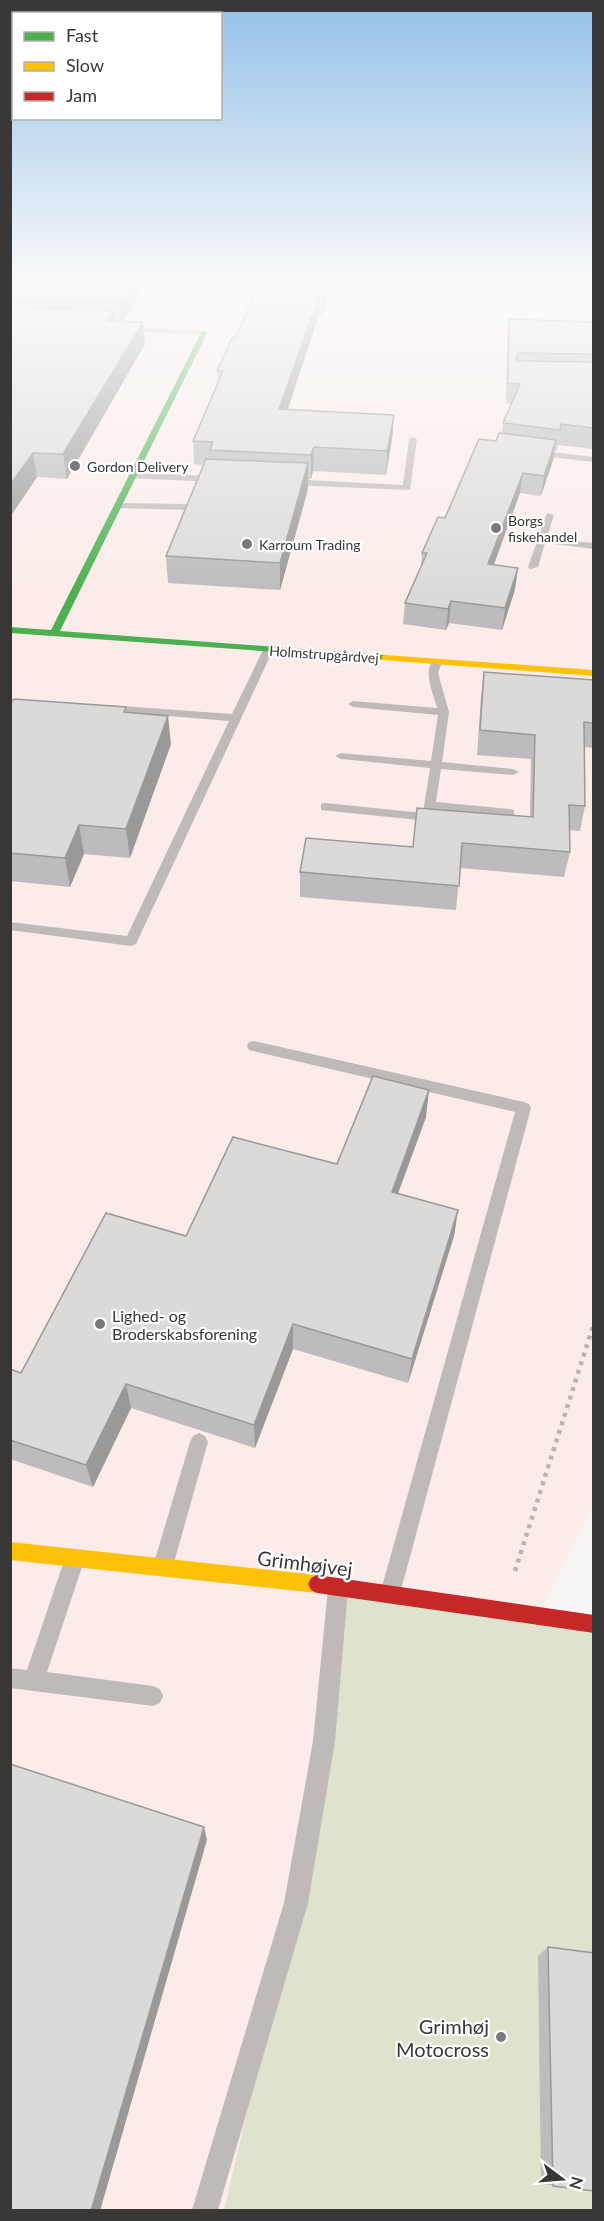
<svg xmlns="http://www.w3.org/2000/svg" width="604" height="2221" font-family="Lato,sans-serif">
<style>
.industrial{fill:#fbece9}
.green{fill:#dfe2cd}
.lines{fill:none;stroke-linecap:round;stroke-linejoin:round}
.path{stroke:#b9b4b4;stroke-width:4.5;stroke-dasharray:4 5;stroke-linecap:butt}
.lane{fill:#bfb9b8;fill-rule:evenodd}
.fast{fill:#4caf50;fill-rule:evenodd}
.slow{fill:#ffc107;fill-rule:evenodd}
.jam{fill:#c62828;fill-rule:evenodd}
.wall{fill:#bdbbbb}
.shaded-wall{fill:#9a9998}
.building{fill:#dcdad9;stroke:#9a9998;stroke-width:1.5}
.poi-dot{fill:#7c7a79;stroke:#fff;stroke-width:2}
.labels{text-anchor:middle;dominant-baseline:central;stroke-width:4.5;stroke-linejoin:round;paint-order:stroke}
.far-poi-label{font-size:14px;fill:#393837;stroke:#fff;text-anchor:start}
.far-street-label{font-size:14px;fill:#393837;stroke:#fff}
.poi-label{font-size:16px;fill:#393837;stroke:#fff;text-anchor:start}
.near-street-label{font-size:20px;fill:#393837;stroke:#fff}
.near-poi-label{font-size:20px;fill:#393837;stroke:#fff;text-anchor:end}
</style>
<rect width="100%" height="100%" fill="#f7f5f3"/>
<path class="industrial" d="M11,284H593V1505L529,1633L398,2210H11Z"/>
<path class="green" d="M338,1586L593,1624V2210H224L296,1903Z"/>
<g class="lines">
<path class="path" d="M515,1571L594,1323"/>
<path class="lane" d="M124,327L204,331L208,333L204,335L121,331Z
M413,437L417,439L410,490L288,485L284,482L288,479L403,485L409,439Z
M535,450L594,457V462L532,455V451Z
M132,473L216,476L220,479L216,482L129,478L128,476Z
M120,503L187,504L191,507L187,510L117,508V504Z
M547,513L554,515L547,538L594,543V549L545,543L538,567L530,569L528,567Z
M268,647L273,650L136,944L131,946L10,930V922L127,936L229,721L107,711L102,708L107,705L232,714L263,650Z
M437,659L442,662L438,673L449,712L442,762L513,769L519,772L513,775L441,769L436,802L510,809L514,810V816L435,809L434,817L428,821L321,810V804L325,803L423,813L430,768L341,759L335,756L341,753L431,761L438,715L353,707L348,704L353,701L437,708C434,695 420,666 437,659Z
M254,1041L524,1102L529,1104L531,1108L401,1590L398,1597L391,1600L384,1597L381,1590L515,1112L249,1050L247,1046L249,1042Z
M199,1433L205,1436L208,1442L173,1566L170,1573L163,1576L156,1573L153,1566L190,1442L193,1436Z
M74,1551L81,1554L84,1561L47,1672L153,1686L160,1689L163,1696L160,1703L153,1706L10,1688V1668L27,1670L64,1561L67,1554Z
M338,1579L345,1582L348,1589L335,1741L308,1903L218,2210H192L284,1903L313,1741L328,1589L331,1582Z"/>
<path class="fast" d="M204,331L207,333L60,631L385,655L390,658L388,660L10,633V627L51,630L201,333Z"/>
<path class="slow" d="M385,655L594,670V676L382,660V656Z
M10,1542L317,1575L323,1578L326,1584L323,1590L317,1593L10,1560Z"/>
<path class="jam" d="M317,1575L594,1615V1633L317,1593L311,1590L308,1584L311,1578Z"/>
</g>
<path class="wall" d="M10,284H145L123,321L145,344L67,479L37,477L10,517Z
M332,284L322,315H319L287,410L394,415L392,439L386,475L313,471L311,479H308V489L280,590L168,583L166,556L203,465L194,464L193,441L218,383L217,371Z
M509,319L594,322V449L558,445L557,451L555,450L553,460L541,496L520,493L494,565L518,568L515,589L502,630L449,623L446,630L403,624L405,603L421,566L422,553L496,441L502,434L503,423L511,404L506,403L507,338Z
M484,672L594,680V748L584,747L585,806L580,831L569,830L570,852L564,877L460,868L456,910L300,897V872L413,847L530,817L531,759L477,755L481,696Z
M10,703L127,712L171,744L130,858L84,854L70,887L10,881Z
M426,1117L398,1193L458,1210L454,1236L408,1383L293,1349L255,1448L131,1408L93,1487L10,1459V1369L21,1373L186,1236L337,1164Z
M548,1947L594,2191L541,2184L538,1956Z"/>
<path class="shaded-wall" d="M130,284H145L121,325L118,303Z
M325,284H332L322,315V294Z
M320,293L319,315L280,433L279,409Z
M113,311L116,333L107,321Z
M143,322L145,344L67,479L63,454Z
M394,415L392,439L386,475L387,451Z
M556,440L553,460L541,496L544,476Z
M314,447L313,471L311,479V455Z
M33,453L37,477L10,517V485Z
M308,463V489L280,590V563Z
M523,473L520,493L486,585L488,564Z
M518,568L515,589L502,630L505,608Z
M451,601L449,623L446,630L448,609Z
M168,716L171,744L130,858L126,829Z
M79,825L84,854L70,887L65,858Z
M429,1090L426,1117L389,1218L392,1192Z
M458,1210L454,1236L408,1383L412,1359Z
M293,1324V1349L255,1448L254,1425Z
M126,1384L131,1408L93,1487L86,1465Z
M204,1827L207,1840L100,2211H91Z"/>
<path class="building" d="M10,284H130L118,303L10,299Z
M259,284H325L322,294L320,293L279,409L394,415L387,451L314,447L311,455L210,450L213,442L193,441L223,371H217L232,338H235Z
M10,307L113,311L107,321L143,322L63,454L33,453L10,485Z
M509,319L594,322V354L518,353L516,359L518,361L594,362V428L561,424L560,430L503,423L520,384L508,383Z
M499,433L556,440L544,476L523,473L488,564L518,568L505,608L451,601L448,609L405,603L427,553H422L438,517L445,518L479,439L496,441Z
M206,459L308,463L280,563L166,556Z
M484,672L594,680V723L584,722L585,806L569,805L570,852L462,843L459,886L300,872L306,838L413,847L417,808L533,817L535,735L480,730Z
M14,699L126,707L124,712L168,716L126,829L79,825L65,858L10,853V703Z
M373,1076L429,1090L392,1192L458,1210L412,1359L293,1324L254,1425L126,1384L86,1465L10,1440V1369L21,1373L106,1213L186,1236L233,1137L337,1164Z
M10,1764L204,1827L91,2211H10Z
M548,1947L594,1953V2191L553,2186Z"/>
<linearGradient id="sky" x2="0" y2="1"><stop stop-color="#94c0e8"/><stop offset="0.48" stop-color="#fbfafa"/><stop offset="1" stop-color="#fbfafa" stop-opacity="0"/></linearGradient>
<rect width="604" height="595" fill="url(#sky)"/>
<g class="poi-dot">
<circle cx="75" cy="466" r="6"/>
<circle cx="496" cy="528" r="6"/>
<circle cx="247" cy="544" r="6"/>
<circle cx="100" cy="1324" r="6"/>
<circle cx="501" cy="2037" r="6"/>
</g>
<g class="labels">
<g class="far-poi-label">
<text x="87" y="466">Gordon Delivery</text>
<text x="508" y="520">Borgs<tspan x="508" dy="16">fiskehandel</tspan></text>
<text x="259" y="544">Karroum Trading</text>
</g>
<g class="far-street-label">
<text transform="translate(324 654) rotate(4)">Holmstrupgårdvej</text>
</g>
<g class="poi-label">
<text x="112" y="1315">Lighed- og<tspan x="112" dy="18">Broderskabsforening</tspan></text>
</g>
<g class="near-street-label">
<text transform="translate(305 1563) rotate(7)">Grimhøjvej</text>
</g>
<g class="near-poi-label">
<text x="489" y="2026">Grimhøj<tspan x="489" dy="23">Motocross</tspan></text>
</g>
</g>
<rect width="604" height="2221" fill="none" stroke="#393837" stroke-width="24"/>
<rect x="12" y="12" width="210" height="108" fill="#ffffff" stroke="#b0afaf" stroke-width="1.5"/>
<rect x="24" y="32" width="30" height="9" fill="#4caf50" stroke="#b0afaf" stroke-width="1.5"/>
<text x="66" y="42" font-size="18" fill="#393837">Fast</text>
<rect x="24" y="62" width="30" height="9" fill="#ffc107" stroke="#b0afaf" stroke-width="1.5"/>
<text x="66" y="72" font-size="18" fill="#393837">Slow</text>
<rect x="24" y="92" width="30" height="9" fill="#c62828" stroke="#b0afaf" stroke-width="1.5"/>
<text x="66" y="102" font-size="18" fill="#393837">Jam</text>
<g transform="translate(562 2179) rotate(106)" stroke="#ffffff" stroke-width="4.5" paint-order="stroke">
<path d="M0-4.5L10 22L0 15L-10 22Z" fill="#393837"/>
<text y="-9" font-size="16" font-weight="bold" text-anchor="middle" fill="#393837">N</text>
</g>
</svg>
